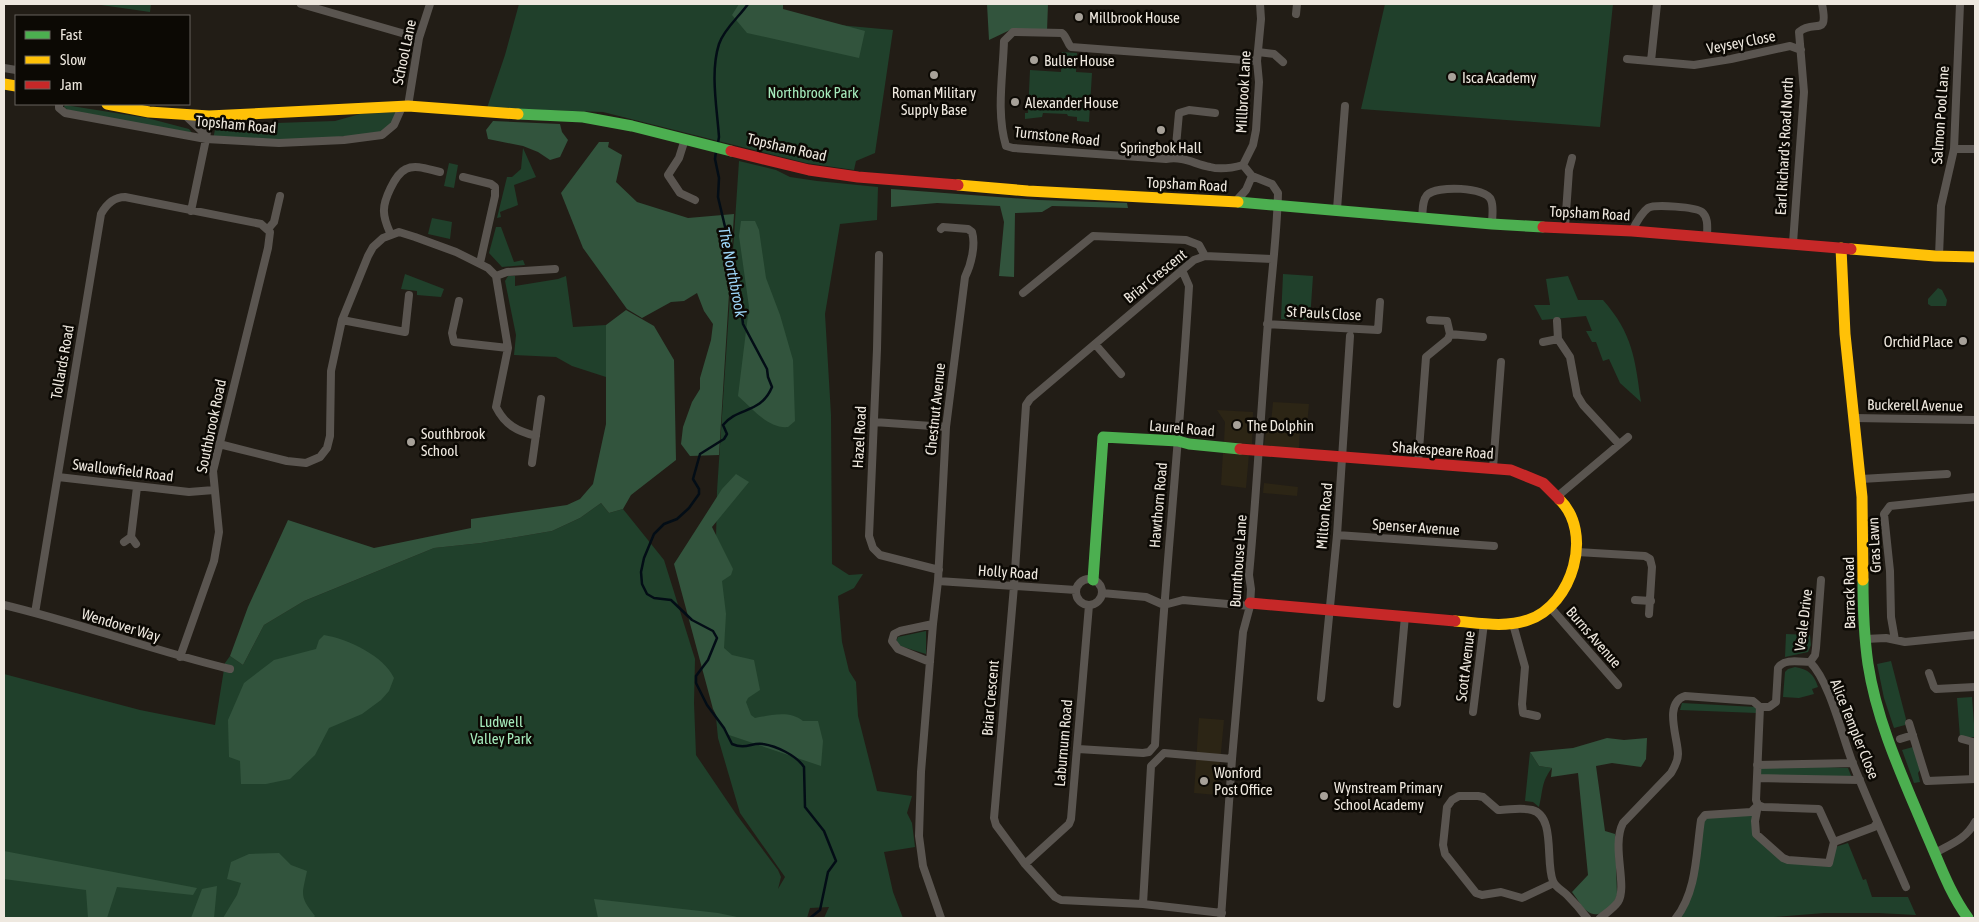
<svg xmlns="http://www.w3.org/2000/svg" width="1979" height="922" font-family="'Asap Condensed',sans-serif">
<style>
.commercial{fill:#2c2515}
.green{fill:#20402b}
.forest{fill:#32543d}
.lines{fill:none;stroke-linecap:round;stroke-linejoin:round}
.stream{stroke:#030d16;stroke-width:2.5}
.street{stroke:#5a5550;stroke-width:8}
.fast{stroke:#4caf50;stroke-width:11}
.slow{stroke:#ffc107;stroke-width:11}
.jam{stroke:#c62828;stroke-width:11}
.poi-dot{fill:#a7a199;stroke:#0c0904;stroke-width:2}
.labels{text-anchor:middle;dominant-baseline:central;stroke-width:5;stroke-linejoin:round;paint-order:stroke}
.poi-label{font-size:15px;fill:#eee8df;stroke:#0c0904;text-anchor:start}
.street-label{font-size:15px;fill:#eee8df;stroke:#0c0904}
.park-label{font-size:15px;fill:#a5eabb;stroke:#0c0904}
.water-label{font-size:16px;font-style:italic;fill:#9dd5f7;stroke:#0c0904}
</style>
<rect width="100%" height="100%" fill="#221d16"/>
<path class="commercial" d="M1273,402L1309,404L1307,425L1300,426L1299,450L1265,447L1264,445L1267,425L1271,423Z
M1217,410L1253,412L1252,444L1224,442L1225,422Z
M1223,452L1249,454L1246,488L1221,485Z
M1264,483L1298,487L1297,496L1263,493Z
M1199,718L1224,720L1217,795L1194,793Z"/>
<path class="green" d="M94,4H151L150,12Z
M519,4H746L762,18L893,30L875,153L856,161L854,170L806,163L603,112L487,108L505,55Z
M1385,4H1613L1600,127L1361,109Z
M1062,52L1077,53L1076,72L1092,73L1089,122L1077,121V117L1068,116L1067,114L1043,113L1042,117L1025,119V113H1028L1030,70L1061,72Z
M65,105L147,118L189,129L193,134L68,110L64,107Z
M398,112C392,124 387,131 374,134L274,142L213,139L216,125L335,121L360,114Z
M523,148L536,177L514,185L518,205L500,212L501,217L497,218L507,177H512L521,169Z
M739,161L776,170L790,177L817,181L878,187L877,220L840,224L825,314L831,415L832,564L849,575L863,574L854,588L838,596L842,642L849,671L856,682L858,716L877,791L912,796L907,813L912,823L915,847L884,852L893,892L903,918H824L829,907L810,908L807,918H4V674L140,710L215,725L225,663L230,656L243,665L264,625L304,601L434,548L481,543L552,531L580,518L601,503L609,513L623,509L664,560L695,659L694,703L696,755L736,814L778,870L781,877L778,889L785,877L740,813L718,738L713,686L717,491Z
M449,163L458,165L454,188L444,186Z
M432,218L452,222L450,239L428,234Z
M496,227H501L514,262L523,260L525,265L502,267L489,253Z
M405,274L444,289L441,297L417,295V291L401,289Z
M1283,274L1313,276L1310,320L1281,319Z
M508,276H515V286L558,279L566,276L573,327L606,325V377L572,366L556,357L514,355L516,335L505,281Z
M1568,276L1578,300H1603C1633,334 1635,359 1641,402L1620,383L1609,359L1603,361L1596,342H1592L1586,331H1592L1586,316L1542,320L1534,305H1550L1546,279Z
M1938,288L1942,290L1947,300L1946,306H1931L1928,304V299Z
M926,631V654L900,646L896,642L898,637Z
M1786,634L1810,635L1811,645L1808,652L1785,657Z
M1891,661L1906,719L1905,725L1894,728L1884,698L1877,664Z
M1795,667C1808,669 1814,674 1818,687L1812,689L1814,694L1799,698L1783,697L1785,672L1788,669Z
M1972,697L1975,737L1960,738L1957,698Z
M1682,703L1756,707L1757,713L1680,710Z
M1913,747L1920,770L1918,773L1920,782L1914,783L1902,750Z
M1530,752L1539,766L1552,768C1541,782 1543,791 1539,807L1533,802L1525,801Z
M1761,764L1848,768L1852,778L1760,776Z
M1754,813V832L1781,857L1832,865L1835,847L1848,843L1863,880L1866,879L1872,897H1908L1916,915L1879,913H1824L1762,918H1677L1684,909L1705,817Z"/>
<path class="forest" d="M739,4H783V9L865,31L859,58L747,33L732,15Z
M987,4H1048L1047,31L1010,30L989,40Z
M493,121L560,124L562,132L568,140L560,157L550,160L538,152L523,146L488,139L486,130Z
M599,142H609L608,147L622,155L616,182L637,202L688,218L734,214L719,455L690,456L681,444L683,427L692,402L700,389V378L711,340L713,324L704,311L697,293L684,301L671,302L642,318L627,309L583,248L561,193Z
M891,189L1039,200L1127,203L1128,208L1052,206L1042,212L1015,213L1014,277L999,276L1004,222L1000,206L937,203L891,207Z
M741,221H755L759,230L766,278L780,315L793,360L795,421L788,427C768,429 752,408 738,396L749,307L739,236Z
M626,310L654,326L674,360L676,460L631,495L623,509L609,513L601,503L580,518L552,531L481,543L434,548L304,601L264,625L243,665L230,656L248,607L288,520L374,548L471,528V519L567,505L580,499L593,484L606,424V325Z
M736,474L749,482L712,527L733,569L731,575L722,581L726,614L724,648L732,655L754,660L760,690L748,698L746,702L751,715L755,718C771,715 790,710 803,721H818L823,741L821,766L726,734L713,709L674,564L722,489Z
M324,635C348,639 384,656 394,678L389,691L381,700L362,714L329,728L315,755L290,779L266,784H241L240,761L229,757L228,720L244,683L274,660L316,649L319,640Z
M1607,738L1624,740L1647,738L1646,759L1641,767L1612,763L1596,766L1605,831L1615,834L1617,895C1614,906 1599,921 1587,911C1581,907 1577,898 1572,892L1588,875L1578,773L1551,777L1552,768L1539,766L1530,752L1573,748Z
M4,851L197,888L193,895L117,887L107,918H88L86,890L4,879Z
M279,853L291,865L307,871C302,895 299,896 315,916L313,918H223L237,895L241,883L227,879L231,862L249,854Z
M217,886L214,918H191L202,889Z
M594,899L718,913L737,917V918H598Z"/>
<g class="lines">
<path class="stream" d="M718,143L719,137C717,108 710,72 719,44C724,29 739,17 748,4
M716,151L715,159L719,178L718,197L738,282L743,324L767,369L768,377L772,387C761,414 737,407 723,425L727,434L724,439L700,454L693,479L699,489V494L689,508L677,519L664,524L654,534L644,558L641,572L642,584L647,594L654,598L671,600L692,620L713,631L717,638L708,660L696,676V683L707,705L724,728L732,744C746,750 752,742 763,744C776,746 796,755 804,767L805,807L824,831L836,861L828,872L820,910L810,918"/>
<path class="street" d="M301,4L419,38
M1296,14L1297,4
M1258,52L1274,54L1283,62
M1627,59L1694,65L1731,59L1790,46L1801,50
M1651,61L1657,4
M4,68L16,70
M59,104V108L65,113L206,139L279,143L344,140L382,135L394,125L402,107
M408,106L419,38L430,4
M186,116L206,135
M685,139L679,158L668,175L680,193L695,200
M1954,149H1975
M1175,157L1179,113L1189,110L1215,113
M1243,165C1232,168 1221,170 1210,167C1194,164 1184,156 1166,159L1013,148L1006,146C996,113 1003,75 1004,41L1013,32L1062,33C1067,37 1067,43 1071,47L1257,61
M463,177L491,184L495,187V196L480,263
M1236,201L1246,190L1252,176
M1337,209L1345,106
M191,211L206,139L209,116
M1422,218C1423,210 1422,201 1427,195C1437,185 1486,187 1491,200C1494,207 1492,216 1492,224
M1565,227L1569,170L1572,158
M268,229L274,222L280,196
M941,229L943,227L968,229L972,232C976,245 971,265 965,277L946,427L938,581L933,624L921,772L919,836L923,866L941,918
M1632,231C1636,223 1641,213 1648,208C1655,204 1696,207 1702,212C1709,218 1707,229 1707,238
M391,235C388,228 384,220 384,212C383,201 395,174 406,169C416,164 430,170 440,172
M1793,243L1804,92L1799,32C1814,18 1829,39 1822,4
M879,255L877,349L869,536L873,548L880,555L939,570
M1939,256L1941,206L1954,149L1960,4
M496,276L507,272L555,269
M1023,293L1093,236L1186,240L1199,245L1205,256
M459,301L452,333L454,342L508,348
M342,320L405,332L409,295
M1557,321L1558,339L1570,357L1577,395L1583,405L1619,444
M1267,324L1378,330L1380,302
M1450,334L1483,337
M1543,342L1558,339
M1095,344L1121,374
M1854,418L1975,420
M874,422L946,427
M219,444L287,461L306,463L320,457L327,448L330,436L331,371L342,320L368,256L373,247L383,238L399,232L415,237L456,252L488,268L496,276L508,348L496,407C505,425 517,431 536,436
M532,463L541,399
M1418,463L1426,357L1448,339L1450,334L1447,321L1430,320
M1493,468L1501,362
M58,477L189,492L214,490
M1861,479L1947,474
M1559,495L1628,437
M1337,535L1494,546
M131,537L137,487
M124,542L131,537L136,544
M1577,552L1645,556L1650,559L1652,567L1649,614
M1076 592a13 13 0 1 1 26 0a13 13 0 1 1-26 0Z
M938,581L1076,590
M1102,593L1146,597L1164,605L1183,600L1250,606
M1635,600L1651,601
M4,605C80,623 154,651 230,669
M1550,607L1618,685
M35,613L101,214C106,205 114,197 125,197L261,224L270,232L268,248L213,471L219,532L214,561L180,657
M1513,624L1525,667L1522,704L1523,713L1537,716
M1865,639L1886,638L1905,642L1975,635
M1895,640L1891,617L1890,571L1884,514L1890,506L1975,497
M930,662L898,649L892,641L894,634L900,631L933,624
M1810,662L1815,655L1816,648L1821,580
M1929,673L1934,687L1936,689L1975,687
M1321,698L1337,535L1350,336
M1397,704L1405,616
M1760,707H1769L1776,702L1778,668C1784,658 1800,662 1810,662C1830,682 1842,736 1853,764C1870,806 1888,846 1906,887
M1760,707L1756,800L1758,805L1763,807L1819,809L1834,842L1874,827L1877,823
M1473,712L1484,623
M1909,723L1927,781L1975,779
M1900,739L1913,735
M1962,739L1973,742V779
M1078,749L1143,753L1149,752L1155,745C1163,592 1180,439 1189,286L1182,270
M1757,765L1853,763
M1757,778L1860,780
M1935,853C1951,844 1966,839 1975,822
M1025,864L1069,824L1071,819L1089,605
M1554,883L1522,898L1501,892L1482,895L1476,893L1445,854L1443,845L1447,807L1452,800L1459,796H1478L1483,797L1498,810C1510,810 1520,807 1532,810C1556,816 1545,863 1553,881C1555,887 1562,890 1567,895C1574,902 1581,910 1587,918
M1143,904L1151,766L1164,753L1232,759
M1222,913L1143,904L1061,900L1055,897L1025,864L996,825L994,818L1014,586L1026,405L1030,399L1194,260L1205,256L1273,259
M1221,918L1232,759L1243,632L1250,606L1251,589L1249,575C1257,490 1261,407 1268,322C1271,279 1277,236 1278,193L1272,184L1252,176L1243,165L1253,145L1256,130L1259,82L1257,61L1261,19L1260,4
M1600,918C1606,913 1613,909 1618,902C1628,886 1611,846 1623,823L1671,773C1674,768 1678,761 1678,754C1678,738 1663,703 1685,696L1753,701L1760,707
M1676,918C1697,891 1696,853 1701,820L1705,815L1751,812L1758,805L1755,821L1756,834L1783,858L1788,860L1829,863L1834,842"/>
<path class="fast" d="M518,114L583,117L632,126L731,151
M1238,202L1492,224L1543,227
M1093,580L1103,437L1178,441L1189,444L1240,449
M1863,580C1863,608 1864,636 1868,664C1877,723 1903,778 1926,833C1939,862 1949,892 1968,918"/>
<path class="slow" d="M4,84L16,86
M107,104L149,112L209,116L408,106L518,114
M958,185L1028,191L1238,202
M1841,248L1845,334L1862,497L1863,580
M1851,249L1935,256L1975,257
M1455,621C1479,623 1505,628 1528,620C1573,605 1594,532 1559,499"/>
<path class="jam" d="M731,151L809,170L858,177L958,185
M1543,227L1632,231L1851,249
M1240,449L1511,470L1543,483L1559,499
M1250,603L1455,621"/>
</g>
<g class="poi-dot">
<circle cx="1079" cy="17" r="5"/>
<circle cx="1034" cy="60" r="5"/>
<circle cx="934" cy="75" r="5"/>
<circle cx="1452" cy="77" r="5"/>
<circle cx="1015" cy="102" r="5"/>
<circle cx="1161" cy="130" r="5"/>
<circle cx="1963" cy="341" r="5"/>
<circle cx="1237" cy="425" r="5"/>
<circle cx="411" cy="442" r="5"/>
<circle cx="1204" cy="781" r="5"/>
<circle cx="1324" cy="796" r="5"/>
</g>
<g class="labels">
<g class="poi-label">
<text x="1089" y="17">Millbrook House</text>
<text x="1044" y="60">Buller House</text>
<text x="1462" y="77">Isca Academy</text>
<text x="934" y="92" text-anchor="middle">Roman Military<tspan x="934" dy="17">Supply Base</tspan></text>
<text x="1025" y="102">Alexander House</text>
<text x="1161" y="147" text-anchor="middle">Springbok Hall</text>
<text x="1953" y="341" text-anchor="end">Orchid Place</text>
<text x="1247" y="425">The Dolphin</text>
<text x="421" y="433">Southbrook<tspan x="421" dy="17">School</tspan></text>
<text x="1214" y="772">Wonford<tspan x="1214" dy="17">Post Office</tspan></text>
<text x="1334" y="787">Wynstream Primary<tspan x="1334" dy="17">School Academy</tspan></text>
</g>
<g class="street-label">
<text transform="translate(1741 42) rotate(-11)">Veysey Close</text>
<text transform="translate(404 52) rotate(-78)">School Lane</text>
<text transform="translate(1243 92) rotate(-87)">Millbrook Lane</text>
<text transform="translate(1940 115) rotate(-86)">Salmon Pool Lane</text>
<text transform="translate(236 124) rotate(5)">Topsham Road</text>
<text transform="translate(1057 136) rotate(6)">Turnstone Road</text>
<text transform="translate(1784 146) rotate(-87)">Earl Richard's Road North</text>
<text transform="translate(787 147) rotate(13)">Topsham Road</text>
<text transform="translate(1187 184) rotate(3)">Topsham Road</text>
<text transform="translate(1590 213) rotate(3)">Topsham Road</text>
<text transform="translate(1155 276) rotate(-39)">Briar Crescent</text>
<text transform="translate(1324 313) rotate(3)">St Pauls Close</text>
<text transform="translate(62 362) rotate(-80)">Tollards Road</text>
<text transform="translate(1915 405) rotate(1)">Buckerell Avenue</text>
<text transform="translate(935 409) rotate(-84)">Chestnut Avenue</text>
<text transform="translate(211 426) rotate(-78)">Southbrook Road</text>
<text transform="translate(1182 428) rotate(5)">Laurel Road</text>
<text transform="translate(859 437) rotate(-87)">Hazel Road</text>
<text transform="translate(1443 450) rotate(4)">Shakespeare Road</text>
<text transform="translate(123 470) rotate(7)">Swallowfield Road</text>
<text transform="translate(1158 505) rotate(-85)">Hawthorn Road</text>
<text transform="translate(1324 516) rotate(-85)">Milton Road</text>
<text transform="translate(1416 527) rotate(4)">Spenser Avenue</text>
<text transform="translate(1874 545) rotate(-93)">Gras Lawn</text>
<text transform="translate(1238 561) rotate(-86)">Burnthouse Lane</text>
<text transform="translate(1008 572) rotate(4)">Holly Road</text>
<text transform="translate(1849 593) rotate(-91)">Barrack Road</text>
<text transform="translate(1803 620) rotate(-83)">Veale Drive</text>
<text transform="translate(121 625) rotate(17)">Wendover Way</text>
<text transform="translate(1594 637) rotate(49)">Burns Avenue</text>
<text transform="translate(1465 666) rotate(-83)">Scott Avenue</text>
<text transform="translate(990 698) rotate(-85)">Briar Crescent</text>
<text transform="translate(1855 729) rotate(68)">Alice Templer Close</text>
<text transform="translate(1063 743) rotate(-85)">Laburnum Road</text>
</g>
<g class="park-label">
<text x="813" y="92">Northbrook Park</text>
<text x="501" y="721">Ludwell<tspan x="501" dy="17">Valley Park</tspan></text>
</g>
<g class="water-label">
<text transform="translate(733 272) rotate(79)">The Northbrook</text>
</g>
</g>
<rect width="1979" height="922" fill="none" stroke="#eee8df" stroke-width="10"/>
<rect x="15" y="15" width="175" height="90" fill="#0c0904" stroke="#66625c"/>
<rect x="25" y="31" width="25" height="8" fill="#4caf50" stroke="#66625c"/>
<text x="60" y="40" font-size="15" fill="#eee8df">Fast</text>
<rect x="25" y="56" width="25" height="8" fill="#ffc107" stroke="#66625c"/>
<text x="60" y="65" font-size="15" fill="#eee8df">Slow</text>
<rect x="25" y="81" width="25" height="8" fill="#c62828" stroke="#66625c"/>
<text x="60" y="90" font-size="15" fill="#eee8df">Jam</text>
</svg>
